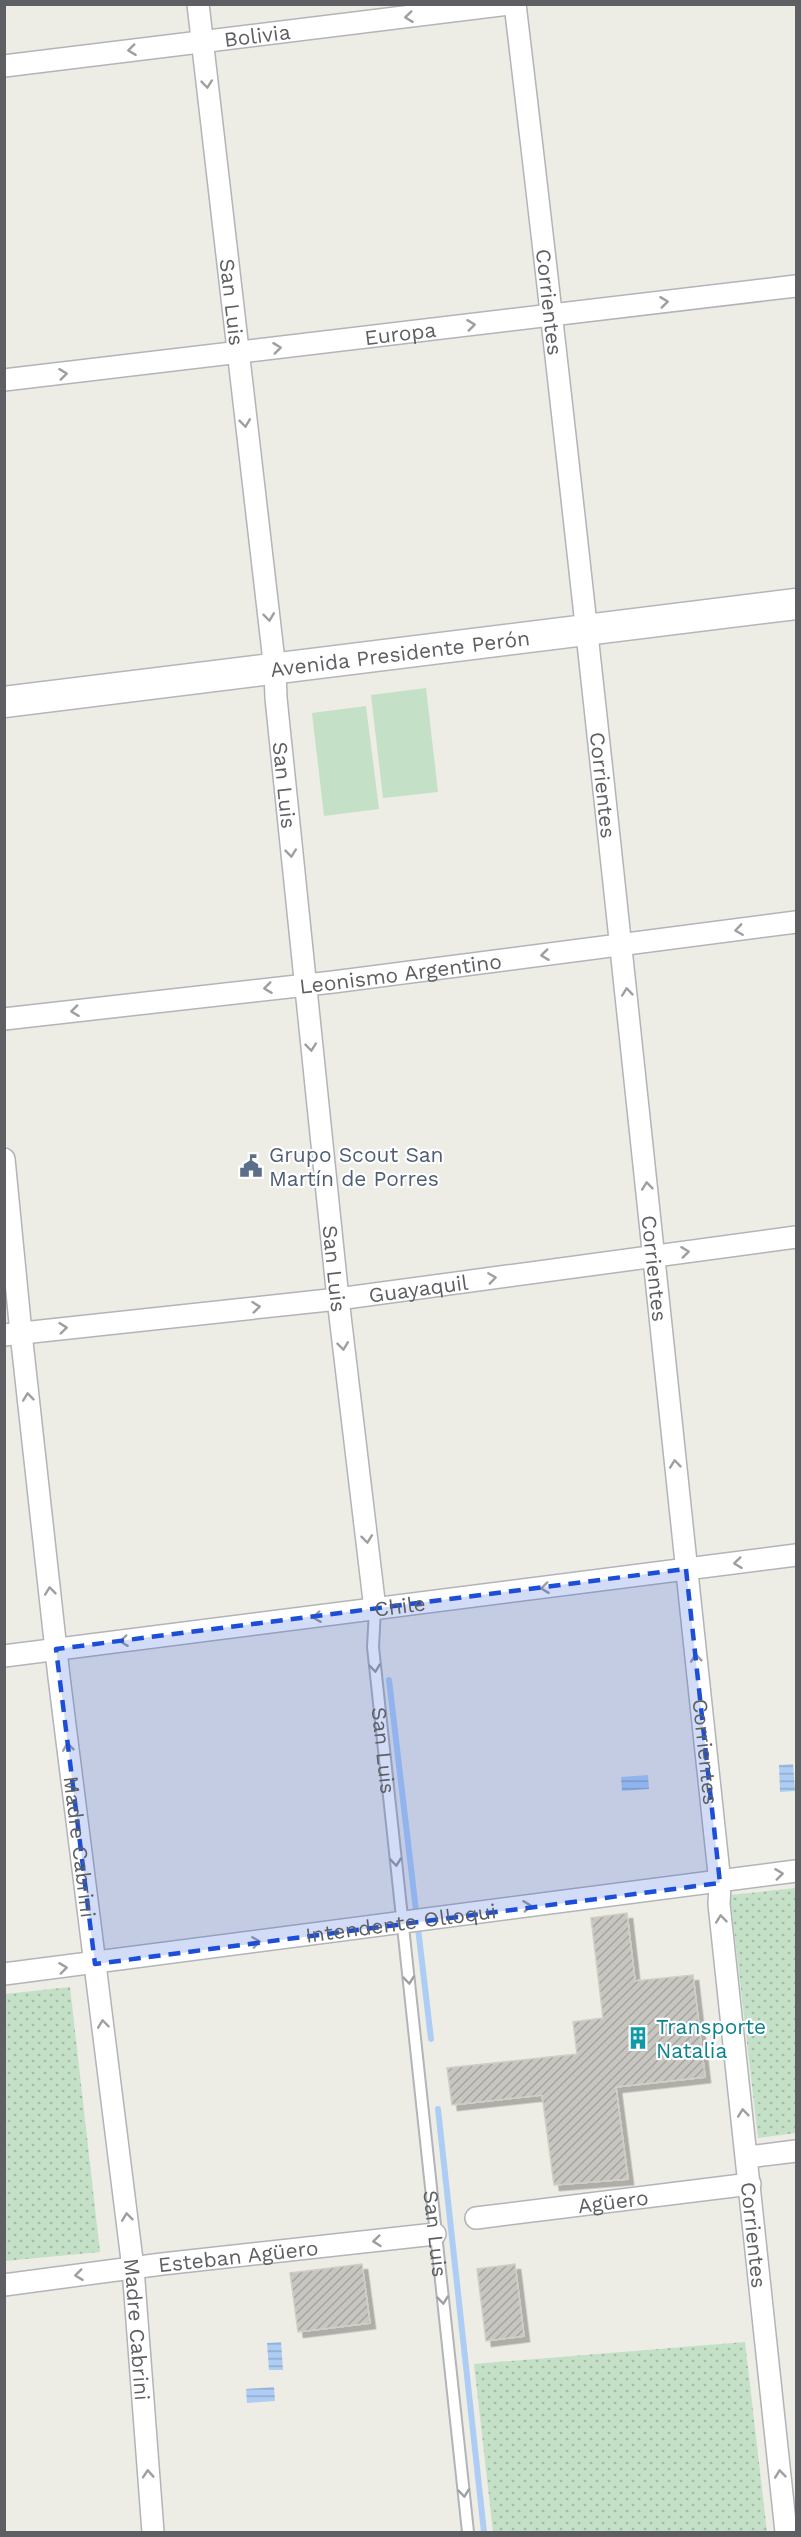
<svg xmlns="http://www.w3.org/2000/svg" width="801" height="2537" font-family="'Work Sans',sans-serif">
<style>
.grass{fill:url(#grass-dots)}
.park{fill:#c4e1c8}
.water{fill:url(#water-rules)}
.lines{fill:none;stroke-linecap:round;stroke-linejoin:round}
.stream{stroke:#aecdf4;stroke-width:6}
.building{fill:url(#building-hatch);stroke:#d1cec4;stroke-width:1.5;filter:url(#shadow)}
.lane-casing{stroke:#b2b4b8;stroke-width:14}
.street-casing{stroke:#b2b4b8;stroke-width:24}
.secondary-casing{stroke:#b4b6ba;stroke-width:33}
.lane{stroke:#fff;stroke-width:10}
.street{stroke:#fff;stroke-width:21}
.secondary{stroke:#fff;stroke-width:30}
.oneway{stroke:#9e9fa1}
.marked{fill:#1d4ed8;fill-opacity:0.2;stroke:#1d4ed8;stroke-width:4.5;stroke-dasharray:12 8;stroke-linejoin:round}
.labels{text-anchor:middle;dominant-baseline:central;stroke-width:4.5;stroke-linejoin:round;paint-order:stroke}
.street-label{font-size:21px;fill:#5d5f63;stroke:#fff}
.service-label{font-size:21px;fill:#4e5e75;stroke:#fff;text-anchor:start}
.culture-label{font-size:21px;fill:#0d838f;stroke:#fff;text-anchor:start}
</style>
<defs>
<pattern id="grass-dots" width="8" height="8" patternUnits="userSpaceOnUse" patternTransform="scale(1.5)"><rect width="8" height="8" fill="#c4e1c8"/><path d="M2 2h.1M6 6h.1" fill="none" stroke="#a2baa6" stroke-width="1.8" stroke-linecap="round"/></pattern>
<pattern id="water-rules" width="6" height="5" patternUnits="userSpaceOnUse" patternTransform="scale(1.5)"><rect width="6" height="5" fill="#aecdf4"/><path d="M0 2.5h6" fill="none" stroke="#91aac9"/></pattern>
<pattern id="building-hatch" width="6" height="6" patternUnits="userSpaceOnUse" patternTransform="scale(1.5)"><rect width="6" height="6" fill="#c8c6c1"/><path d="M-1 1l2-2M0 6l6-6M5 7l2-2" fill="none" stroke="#a6a4a0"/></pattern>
<filter id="shadow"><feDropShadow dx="5.5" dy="5.5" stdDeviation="0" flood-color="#0004"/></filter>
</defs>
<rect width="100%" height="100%" fill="#edece5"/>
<path class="grass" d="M796,1888V2133L758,2138L730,1895Z
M70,1987L100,2252L5,2261V1994Z
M745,2342L767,2532H493L474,2364Z"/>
<path class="park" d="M426,688L438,792L383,798L371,695Z
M366,706L379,809L324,816L312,713Z"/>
<path class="water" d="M793,1764L795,1791L780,1792L779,1765Z
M648,1775L649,1789L622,1791L621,1777Z
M281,2342L283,2370H269L267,2343Z
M274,2387L275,2401L247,2403L246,2389Z"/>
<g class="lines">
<path class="stream" d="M389,1680L431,2039
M438,2109L484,2532"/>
</g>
<path class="building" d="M627,1913L635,1981L693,1975L705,2077L616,2087L628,2179L554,2185L542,2095L452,2105L447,2068L577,2054L573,2022L603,2018L591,1918Z
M362,2264L370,2323L298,2332L290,2273Z
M515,2264L524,2336L486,2341L477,2269Z"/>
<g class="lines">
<g class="lane-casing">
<g id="lane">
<path id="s1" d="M375,1609L373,1647L468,2532"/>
</g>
</g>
<g class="street-casing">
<g id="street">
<path id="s2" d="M198,4L275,670L276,698L338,1299L375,1609"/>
<path id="s3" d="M515,4C590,630 653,1257 720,1883L719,1904L786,2532"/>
<path id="s4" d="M4,66L509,4"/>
<path id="s5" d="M4,380L796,286"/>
<path id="s6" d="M4,1019L333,982L796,922"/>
<path id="s7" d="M4,1159L21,1333L59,1677L133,2268L153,2532"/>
<path id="s8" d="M4,1335L338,1299L796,1237"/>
<path id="s9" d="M4,1656L796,1555"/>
<path id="s10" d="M4,1974L796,1871"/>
<path d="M748,2157L796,2151"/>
<path id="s11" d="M476,2218L750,2184"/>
<path id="s12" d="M4,2285L162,2264L435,2234"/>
</g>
</g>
<g class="secondary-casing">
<g id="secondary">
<path id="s13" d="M4,702L796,604"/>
</g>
</g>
<use href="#lane" class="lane"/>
<use href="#street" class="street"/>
<use href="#secondary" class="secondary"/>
</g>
<defs><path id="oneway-chevron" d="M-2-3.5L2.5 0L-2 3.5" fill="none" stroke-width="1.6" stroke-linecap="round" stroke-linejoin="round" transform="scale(1.5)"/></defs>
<g class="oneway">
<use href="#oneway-chevron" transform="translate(409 17) rotate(173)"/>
<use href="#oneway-chevron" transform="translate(132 50) rotate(173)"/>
<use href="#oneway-chevron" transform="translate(207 84) rotate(84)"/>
<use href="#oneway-chevron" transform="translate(664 302) rotate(-7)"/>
<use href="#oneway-chevron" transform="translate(471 325) rotate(-7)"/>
<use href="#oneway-chevron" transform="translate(277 348) rotate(-7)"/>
<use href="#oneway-chevron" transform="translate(63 374) rotate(-7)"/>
<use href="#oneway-chevron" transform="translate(245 423) rotate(83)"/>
<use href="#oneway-chevron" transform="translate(269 617) rotate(83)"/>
<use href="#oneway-chevron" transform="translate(291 853) rotate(84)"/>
<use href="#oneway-chevron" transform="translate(739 930) rotate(172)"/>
<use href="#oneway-chevron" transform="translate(545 955) rotate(173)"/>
<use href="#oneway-chevron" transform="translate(268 988) rotate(173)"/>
<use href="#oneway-chevron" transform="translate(627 992) rotate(-96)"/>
<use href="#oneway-chevron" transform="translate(75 1011) rotate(173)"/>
<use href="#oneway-chevron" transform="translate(311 1047) rotate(84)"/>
<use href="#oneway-chevron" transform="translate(647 1186) rotate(-96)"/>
<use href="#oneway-chevron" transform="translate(685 1252) rotate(-7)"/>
<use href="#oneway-chevron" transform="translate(492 1278) rotate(-8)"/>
<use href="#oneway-chevron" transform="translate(256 1307) rotate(-6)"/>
<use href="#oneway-chevron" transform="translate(63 1328) rotate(-6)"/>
<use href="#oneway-chevron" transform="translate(343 1346) rotate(83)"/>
<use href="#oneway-chevron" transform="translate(28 1397) rotate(-96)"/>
<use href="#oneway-chevron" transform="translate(675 1464) rotate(-96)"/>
<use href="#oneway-chevron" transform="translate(367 1539) rotate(83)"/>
<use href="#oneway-chevron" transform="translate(738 1563) rotate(173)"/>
<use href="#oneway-chevron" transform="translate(545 1588) rotate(173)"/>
<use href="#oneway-chevron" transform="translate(50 1591) rotate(-96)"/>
<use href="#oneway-chevron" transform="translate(317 1617) rotate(173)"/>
<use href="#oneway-chevron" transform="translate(124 1641) rotate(173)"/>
<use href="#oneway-chevron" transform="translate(696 1658) rotate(-96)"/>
<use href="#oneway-chevron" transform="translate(375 1668) rotate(84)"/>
<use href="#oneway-chevron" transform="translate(68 1747) rotate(-97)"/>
<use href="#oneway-chevron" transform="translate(396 1862) rotate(84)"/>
<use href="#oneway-chevron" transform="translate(779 1874) rotate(-7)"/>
<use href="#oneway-chevron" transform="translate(527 1906) rotate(-7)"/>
<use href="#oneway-chevron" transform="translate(721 1919) rotate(-96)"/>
<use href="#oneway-chevron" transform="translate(256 1942) rotate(-8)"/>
<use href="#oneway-chevron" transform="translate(63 1968) rotate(-7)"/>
<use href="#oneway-chevron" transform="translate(409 1980) rotate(84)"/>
<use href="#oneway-chevron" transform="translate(103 2024) rotate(-97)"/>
<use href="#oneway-chevron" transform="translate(743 2113) rotate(-96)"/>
<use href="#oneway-chevron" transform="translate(127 2217) rotate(-97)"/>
<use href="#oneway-chevron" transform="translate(377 2241) rotate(174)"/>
<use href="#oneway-chevron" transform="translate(79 2275) rotate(173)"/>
<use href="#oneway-chevron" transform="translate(443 2300) rotate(84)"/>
<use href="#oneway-chevron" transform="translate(148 2474) rotate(-94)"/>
<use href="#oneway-chevron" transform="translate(780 2474) rotate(-96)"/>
<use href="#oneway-chevron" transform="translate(464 2493) rotate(84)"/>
</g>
<path class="marked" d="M686,1569L720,1883L95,1964L56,1649Z"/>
<defs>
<g id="civic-bare" transform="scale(1.8)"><path d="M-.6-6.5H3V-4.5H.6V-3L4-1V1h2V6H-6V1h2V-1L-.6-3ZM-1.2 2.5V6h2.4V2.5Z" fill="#5c6f8a" stroke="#fff" stroke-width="2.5" paint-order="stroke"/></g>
<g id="building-bare" transform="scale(1.8)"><path d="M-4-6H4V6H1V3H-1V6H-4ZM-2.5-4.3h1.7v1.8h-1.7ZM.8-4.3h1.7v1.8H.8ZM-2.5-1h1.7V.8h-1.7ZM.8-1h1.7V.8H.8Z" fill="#0f9aa8" stroke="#fff" stroke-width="2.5" paint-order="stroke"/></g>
</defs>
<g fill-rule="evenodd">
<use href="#civic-bare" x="251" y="1166"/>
<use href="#building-bare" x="638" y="2038"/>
</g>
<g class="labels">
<g class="street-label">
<text stroke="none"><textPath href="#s4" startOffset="255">Bolivia</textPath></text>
<text stroke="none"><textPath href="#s2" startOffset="300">San Luis</textPath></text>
<text stroke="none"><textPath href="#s3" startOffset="300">Corrientes</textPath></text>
<text stroke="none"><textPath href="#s5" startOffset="399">Europa</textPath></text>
<text stroke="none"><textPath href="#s13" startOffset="399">Avenida Presidente Perón</textPath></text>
<text stroke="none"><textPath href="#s2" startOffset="786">San Luis</textPath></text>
<text stroke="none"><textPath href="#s3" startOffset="786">Corrientes</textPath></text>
<text stroke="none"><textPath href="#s6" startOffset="399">Leonismo Argentino</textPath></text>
<text stroke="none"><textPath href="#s3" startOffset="1272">Corrientes</textPath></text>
<text stroke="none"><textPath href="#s2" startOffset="1272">San Luis</textPath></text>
<text stroke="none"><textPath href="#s8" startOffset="417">Guayaquil</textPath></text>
<text stroke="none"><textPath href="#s9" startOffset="399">Chile</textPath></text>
<text stroke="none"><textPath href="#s1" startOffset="142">San Luis</textPath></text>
<text stroke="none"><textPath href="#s3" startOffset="1758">Corrientes</textPath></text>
<text stroke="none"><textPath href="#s7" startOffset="692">Madre Cabrini</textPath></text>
<text stroke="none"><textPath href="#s10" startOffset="400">Intendente Olloqui</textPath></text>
<text stroke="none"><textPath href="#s11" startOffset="138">Agüero</textPath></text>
<text stroke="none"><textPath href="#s1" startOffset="628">San Luis</textPath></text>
<text stroke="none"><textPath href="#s3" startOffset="2244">Corrientes</textPath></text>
<text stroke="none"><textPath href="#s12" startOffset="236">Esteban Agüero</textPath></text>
<text stroke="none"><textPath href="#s7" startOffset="1178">Madre Cabrini</textPath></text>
</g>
<g class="service-label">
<text x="269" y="1154">Grupo Scout San<tspan x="269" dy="24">Martín de Porres</tspan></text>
</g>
<g class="culture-label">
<text x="656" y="2026">Transporte<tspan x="656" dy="24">Natalia</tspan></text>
</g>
</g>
<rect width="801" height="2537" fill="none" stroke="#5d5f63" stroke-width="12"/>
</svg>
